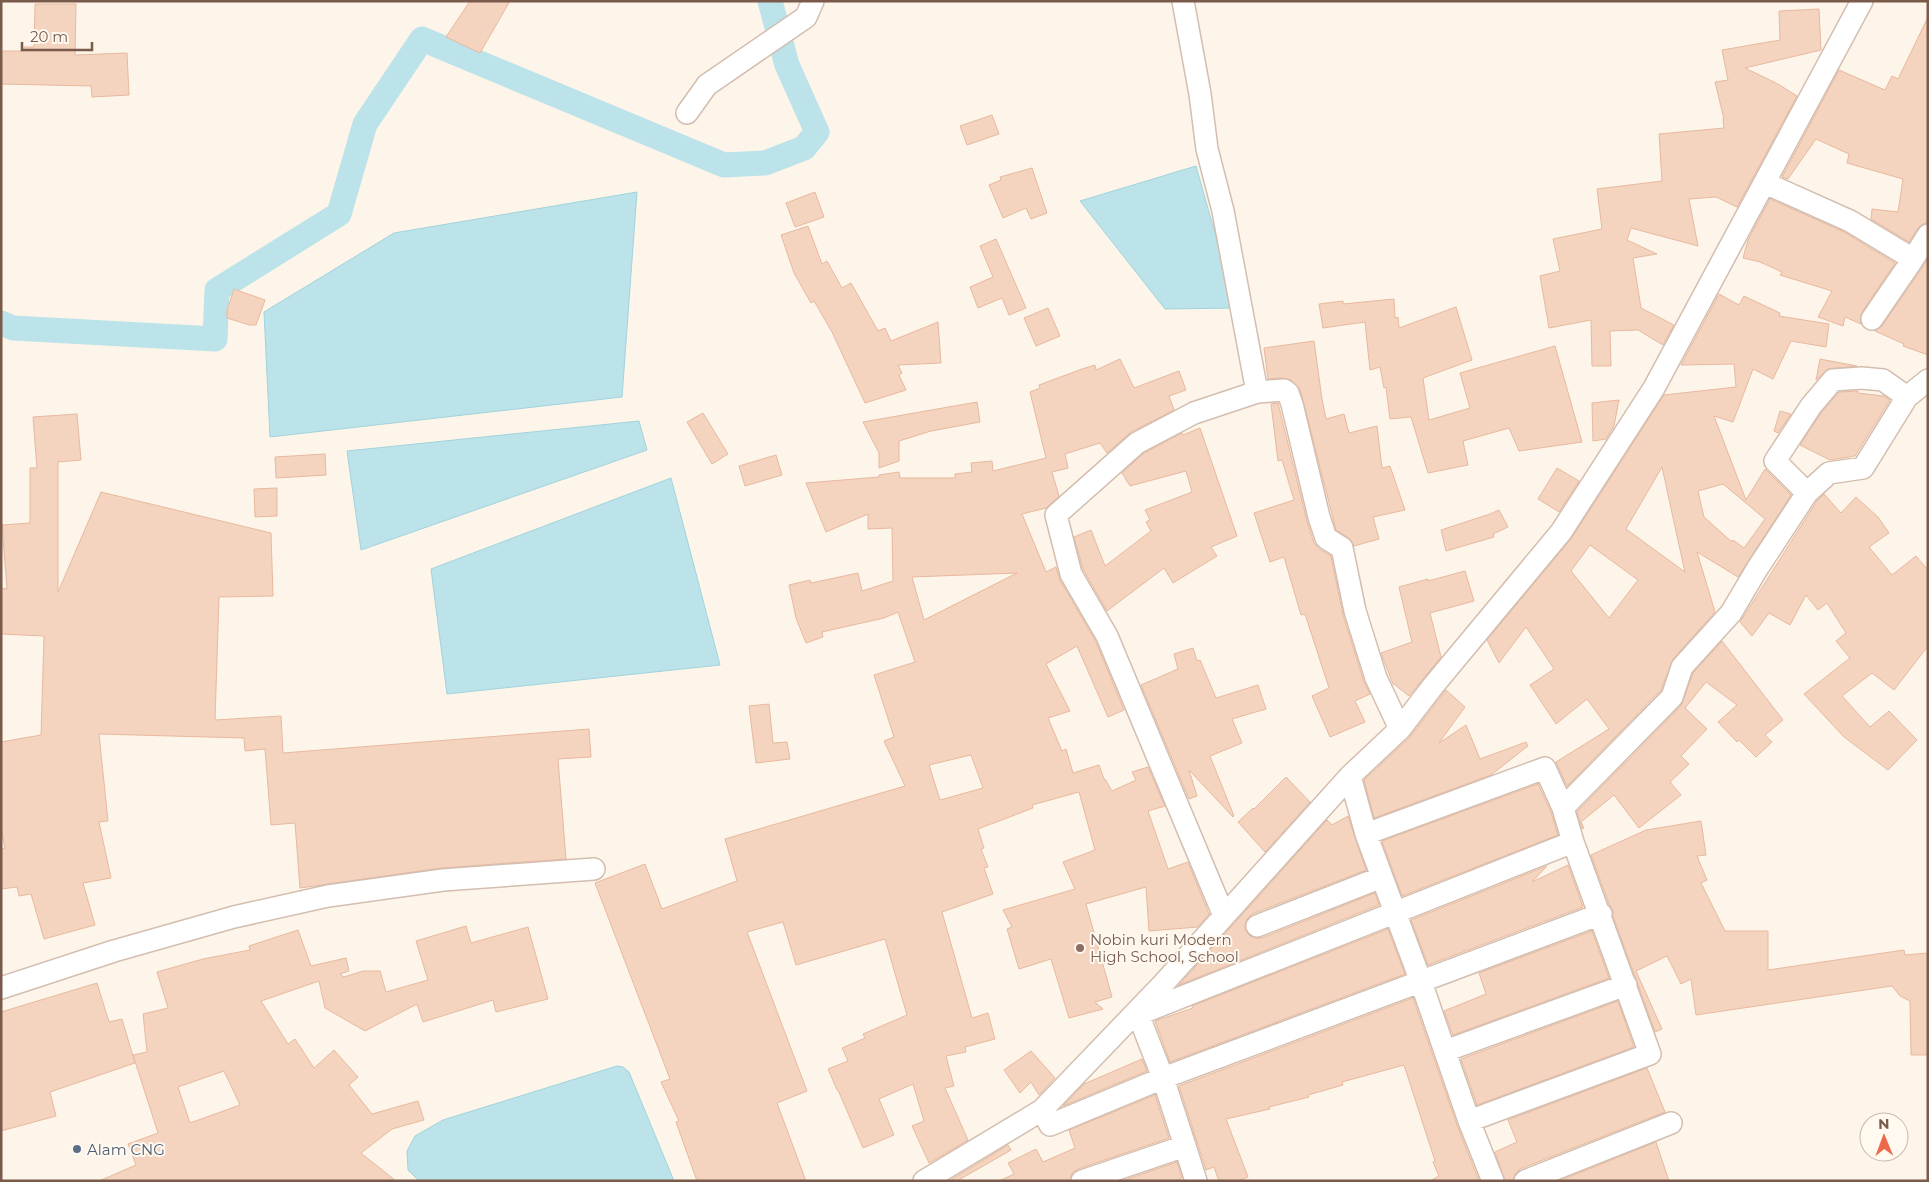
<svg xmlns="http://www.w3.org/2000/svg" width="1929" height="1182" font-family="Montserrat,sans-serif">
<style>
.water{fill:#bbe3e9;stroke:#a1d3db}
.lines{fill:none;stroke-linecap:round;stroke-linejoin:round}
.canal{stroke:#bbe3e9;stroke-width:25}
.building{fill:#f4d3bf;stroke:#e8b99e;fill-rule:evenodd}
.minor-casing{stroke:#d3beb0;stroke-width:24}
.minor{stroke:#fff;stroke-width:21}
.education-dot{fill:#8d6e63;stroke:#fff9f0;stroke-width:2}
.service-dot{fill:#5c6f8a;stroke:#fff9f0;stroke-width:2}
.labels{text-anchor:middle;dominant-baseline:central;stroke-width:4;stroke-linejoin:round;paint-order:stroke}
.education-label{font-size:15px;fill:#785e54;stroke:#fff9f0;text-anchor:start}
.service-label{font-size:15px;fill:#4e5e75;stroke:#fff9f0;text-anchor:start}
</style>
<rect width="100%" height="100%" fill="#fdf5e9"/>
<path class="water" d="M1196,166L1236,308L1165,309L1080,201Z
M637,192L622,397L270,437L264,312L394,233Z
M639,421L647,450L361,550L347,451Z
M671,478L720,665L447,694L431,569Z
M617,1066L623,1067L629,1072L674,1181H419L408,1170L407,1151L415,1136L443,1120Z"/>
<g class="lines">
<path class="canal" d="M1,323L13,328L215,339L217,290L339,214L365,124L422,39L724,165L765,163L804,148L817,132L787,65L770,1"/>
</g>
<path class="building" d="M470,1H510L480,53L446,37Z
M35,4H76L75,55L127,53L129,95L92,97L91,86L1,84V51H24V47H34Z
M1819,9L1821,50L1745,68L1778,84L1797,96L1737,207L1716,197L1689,199L1698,246L1631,228L1627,240L1657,254L1633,258L1641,308L1674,325L1663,345L1638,330L1610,331L1611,366H1592L1591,320L1549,328L1540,276L1560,271L1553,239L1602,229L1597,189L1662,181L1659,134L1724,128L1723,119H1724L1715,82L1728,80L1722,50L1780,40L1779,11Z
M1928,17V223L1923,224L1918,228L1909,242L1871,219L1872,209L1898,212L1903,179L1847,163L1849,154L1816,139L1788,179L1782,177L1839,70L1885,90L1892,76L1898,79Z
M992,115L999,134L967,145L960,126Z
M1032,168L1047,213L1031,219L1026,208L1003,218L989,185L1001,180L1000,177Z
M815,192L824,217L795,227L786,203Z
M1770,199L1844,232L1895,263L1862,312L1860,319L1861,324L1845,317L1843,326L1818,317L1832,291L1780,275L1782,272L1760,262L1743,258L1748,240Z
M808,226L822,264L827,261L842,288L851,283L878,331L885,328L891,341L938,322L941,363L898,365L902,373L899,375L906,390L865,403L832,332L814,301L811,303L794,273L781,235Z
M996,239L1026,308L1009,315L1002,298L978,308L970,287L993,277L980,246Z
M1928,259V355L1903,346L1904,344L1875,331L1882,326Z
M234,289L265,300L256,325H249L227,318V310Z
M1719,294L1739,305L1744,296L1780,313L1779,316L1829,324L1826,347L1791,341L1773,379L1753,369L1733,422L1714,416L1746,500L1765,469L1791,495L1738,577L1697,552L1715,612L1673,659L1661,690L1567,786L1556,762L1609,729L1587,699L1556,724L1530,685L1554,669L1526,627L1499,663L1487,640L1571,539L1664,395L1736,387L1734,364L1681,365ZM1662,467L1677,536L1685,572L1626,529ZM1723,484L1765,519L1744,548L1733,540L1732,542L1704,517L1698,491ZM1590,545L1638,580L1609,618L1571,571Z
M1394,299L1395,318L1398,317L1399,328L1456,307L1472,360L1423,378L1429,420L1470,408L1460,373L1555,346L1582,442L1519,451L1509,428L1463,441L1468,465L1428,473L1411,417L1390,419L1386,387L1384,388L1380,367L1370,370L1365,322L1323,328L1319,304L1343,301V304Z
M1048,308L1060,336L1036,346L1024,318Z
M1314,341L1322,399L1326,419L1344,414L1349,433L1377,426L1382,468L1390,466L1405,510L1373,517L1379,539L1354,546L1349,538L1336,530L1300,389L1291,380L1283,378L1268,379L1264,348Z
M1120,359L1134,388L1179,371L1186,390L1169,396L1174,410L1131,432L1107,453L1100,443L1065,454L1068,468L1052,472L1059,496L1046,508L1022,514L1046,572L1056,567L1060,580L1096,642L1124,710L1108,717L1077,646L1046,664L1070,711L1048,718L1062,751L1066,749L1073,773L1099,765L1104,779H1105L1112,791L1136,780L1132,772L1148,767L1165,806L1148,811L1168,869L1188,862L1209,914L1198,927L1149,931L1146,887L1086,904L1112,997L1095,1002L1103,1009L1069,1018L1051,959L1019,969L1007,929L1012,927L1003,910L1075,889L1063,862L1095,850L1079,792L1032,805L1033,808L978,829L984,848L981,849L988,867L984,868L993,894L942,912L972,1018L988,1013L995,1039L965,1047L966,1052L946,1056L954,1086L945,1088L968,1140L929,1163L912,1126L924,1121L913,1084L879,1099L894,1135L863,1148L838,1090H837L828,1069L848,1061L842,1048L865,1038L863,1034L907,1015L885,939L796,965L783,922L747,932L807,1091L777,1103L806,1181H697L676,1122L679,1121L661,1082L670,1079L595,883L645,864L662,909L737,881L725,839L905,786L884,741L894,737L874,675L915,662L898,612L884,618L822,632L823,637L806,643L796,618L789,585L810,580L811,583L858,573L862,591L893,581L892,528L868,529V514L826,532L806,483L879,477V475L899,472L900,478H955V474L972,472L971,463L992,461L993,471L1046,458L1030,392L1040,388L1039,385L1082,369L1095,365L1096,370ZM1017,573L924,620L912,577ZM971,755L983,788L940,800L929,765Z
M1820,359L1857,366L1828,369L1816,380Z
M1858,391V393L1884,396L1890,400L1855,456L1830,460L1800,445L1821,413L1839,392Z
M1619,400L1614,426L1606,439L1593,441L1592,403Z
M977,402L980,422L931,431L899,441V461L879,468V453L863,422Z
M1278,403L1307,521L1314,543L1319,549L1331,556L1343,615L1364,682L1370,694L1355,701L1365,722L1330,737L1312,696L1329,688L1305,614L1301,615L1284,557L1270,562L1254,513L1294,500L1282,460L1278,461L1271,404Z
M1780,411L1791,414L1778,433L1774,431Z
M703,413L728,454L712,464L687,422Z
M77,414L81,460L58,462V592L101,492L271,533L273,596L219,597L215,720L281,716L283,753L589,729L591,757L558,759L566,859L441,868L300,888L295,823L271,825L265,749L245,751L244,738L99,734L108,821L99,822L111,878L83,883L95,925L44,939L31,894L19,896L17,887L1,889V849L5,848L1,828V742L41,735L44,636L1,634V588L7,589L2,525L30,523V468H37L33,417Z
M1200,428L1237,536L1211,547L1217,556L1173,583L1164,568L1107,611L1083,569L1074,537L1091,530L1105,566L1151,531L1146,522L1150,520L1145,510L1192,492L1186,471L1130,486L1122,473L1144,453L1182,433L1183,435Z
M325,454L326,475L276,478L275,457Z
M776,455L782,475L745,486L739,466Z
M1557,468L1579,481L1559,512L1538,499Z
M277,488V516L255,517L254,489Z
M1824,494L1841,513L1856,497L1878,517L1889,533L1869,547L1892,575L1916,556L1928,570V646L1894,690L1872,673L1842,696L1870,727L1889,711L1917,740L1888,770L1844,737L1804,694L1850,658L1836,641L1846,633L1827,603L1818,610L1806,595L1790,625L1769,613L1752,636L1740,622L1817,501Z
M1499,510L1508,527L1493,534L1494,537L1446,551L1441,530L1490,514Z
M1465,571L1474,601L1430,613L1441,657L1409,696L1394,684H1393L1381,653L1412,642L1399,587L1428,579V581Z
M1722,641L1783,720L1765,735L1772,742L1756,757L1739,740L1737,742L1718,722L1737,705L1706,682L1685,708L1707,729L1681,756L1689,764L1670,782L1681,795L1639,828L1614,795L1581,822L1584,828L1582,829L1577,812L1681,706L1693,673Z
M1193,648L1197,661L1200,660L1216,698L1258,685L1266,709L1232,719L1242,743L1210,756L1234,816L1233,817L1189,770L1197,796L1189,799L1141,685L1178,669L1174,654Z
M1446,690L1465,707L1439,743L1466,725L1480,759L1526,742L1528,746L1491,775L1374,818L1364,780L1409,738Z
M769,704L773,743L787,742L790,759L756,763L749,706Z
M1286,777L1310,802L1265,852L1238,822L1253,808L1254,809Z
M1538,784L1551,812L1558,835L1402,896L1382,841Z
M1348,816L1366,870L1252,914L1247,919L1245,925V930L1250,936L1256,938H1262L1375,893L1379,905L1179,985L1327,820L1332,825Z
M1701,821L1706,855L1697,856L1707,880L1701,883L1725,931H1768V970L1904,950L1905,955L1928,953V1055H1911L1910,1001L1900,996L1892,986L1696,1015L1691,979L1681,984L1667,956L1636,971L1662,1029L1655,1032L1613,916V910L1609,904L1591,855L1646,830Z
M1568,865L1583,907L1428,965L1411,920L1547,866L1532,882Z
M466,926L471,943L528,927L548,999L496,1012L493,1000L423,1022L417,1004L365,1031L325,1008L319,981L261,1001L288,1044L295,1039L314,1068L334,1050L358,1077L349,1085L372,1114L418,1101L424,1120L392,1129L361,1153L396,1181H99L136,1165L128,1144L158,1133L133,1055L147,1052L143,1014L168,1008L157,972L203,959L250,950L249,946L298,930L311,966L346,958L349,971L340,974L344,977L363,971H380L386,992L428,980L416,941ZM224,1071L240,1105L190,1123L178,1087Z
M1388,929L1405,974L1170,1062L1155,1021L1193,1008L1192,1006Z
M1592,931L1609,978L1453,1035L1444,1011L1486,994L1479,973Z
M97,983L109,1022L122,1019L135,1063L50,1092L56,1116L1,1131V1012Z
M1413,998L1457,1125L1479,1181H1430L1439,1176L1433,1162L1435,1161L1404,1065L1342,1082L1343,1085L1308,1095L1309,1097L1269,1107L1270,1109L1226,1119L1248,1177L1238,1181H1219L1214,1167L1206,1170L1179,1086Z
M1618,1001L1634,1047L1477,1105L1461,1059Z
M1031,1051L1055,1078L1039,1095L1031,1082L1020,1093L1004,1070Z
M1142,1059L1147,1071L1063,1106L1084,1084Z
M1647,1068L1665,1112L1520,1169L1515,1174L1513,1181H1505L1495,1152L1517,1142L1508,1120Z
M1155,1095L1169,1138L1078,1169L1072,1173L1070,1181H999L1014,1174L1008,1163L1036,1149L1043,1162L1075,1148L1069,1130Z
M1656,1142L1669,1181H1559Z
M1008,1145L1011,1150L957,1181H949Z
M1177,1162L1182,1178L1174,1181H1122Z"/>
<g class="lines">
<g class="minor-casing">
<path id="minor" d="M1183,1L1200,94L1207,149L1223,211L1257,392
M687,113L707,85L806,17L813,1
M1765,183L1850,221L1913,259L1928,235
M1872,319L1913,259
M1807,493L1775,461L1811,406L1833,380L1862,378L1883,380L1907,397L1928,380
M1350,776L1366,834L1421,982L1469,1121L1650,1054L1573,842L1563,808L1672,697L1682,667L1731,613L1757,569L1807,493L1829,473L1863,468L1907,397
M1366,834L1545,768L1563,808
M1224,916L1107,636L1071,574L1056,515L1137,443L1194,413L1257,392L1284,390L1288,393L1292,404L1319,517L1326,538L1342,548L1355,611L1376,678L1400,729
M1257,926L1382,877
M1,988L114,951L234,917L328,896L443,880L594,869
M1139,1014L1573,842
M1445,1051L1626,985
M1042,1110L1050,1125L1163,1078L1138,1014L1141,1007
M1469,1121L1493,1181
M1185,1146L1163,1078L1601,914
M924,1181L1042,1110L1163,984L1350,776L1400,729L1433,686L1561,532L1654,388L1862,1
M1082,1181L1185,1146L1196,1181
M1525,1181L1671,1123"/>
</g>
<use href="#minor" class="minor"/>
</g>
<circle class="education-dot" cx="1080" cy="948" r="5"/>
<circle class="service-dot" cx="77" cy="1149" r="5"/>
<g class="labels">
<g class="education-label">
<text x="1090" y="939">Nobin kuri Modern<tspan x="1090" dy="17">High School, School</tspan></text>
</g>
<g class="service-label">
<text x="87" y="1149">Alam CNG</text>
</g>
</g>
<rect width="1929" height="1182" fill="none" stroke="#7a5a4a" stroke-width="5"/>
<g transform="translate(1884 1137) rotate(359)"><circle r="24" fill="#fff9f0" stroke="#cab9ae"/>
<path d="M0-4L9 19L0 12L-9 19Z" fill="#ec6a49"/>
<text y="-8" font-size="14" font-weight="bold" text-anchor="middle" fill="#7a5a4a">N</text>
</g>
<path d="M22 42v8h70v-8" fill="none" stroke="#7a5a4a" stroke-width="2.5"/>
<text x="30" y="42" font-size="15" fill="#7a5a4a" stroke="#fff9f0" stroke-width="4" paint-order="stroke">20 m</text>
</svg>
